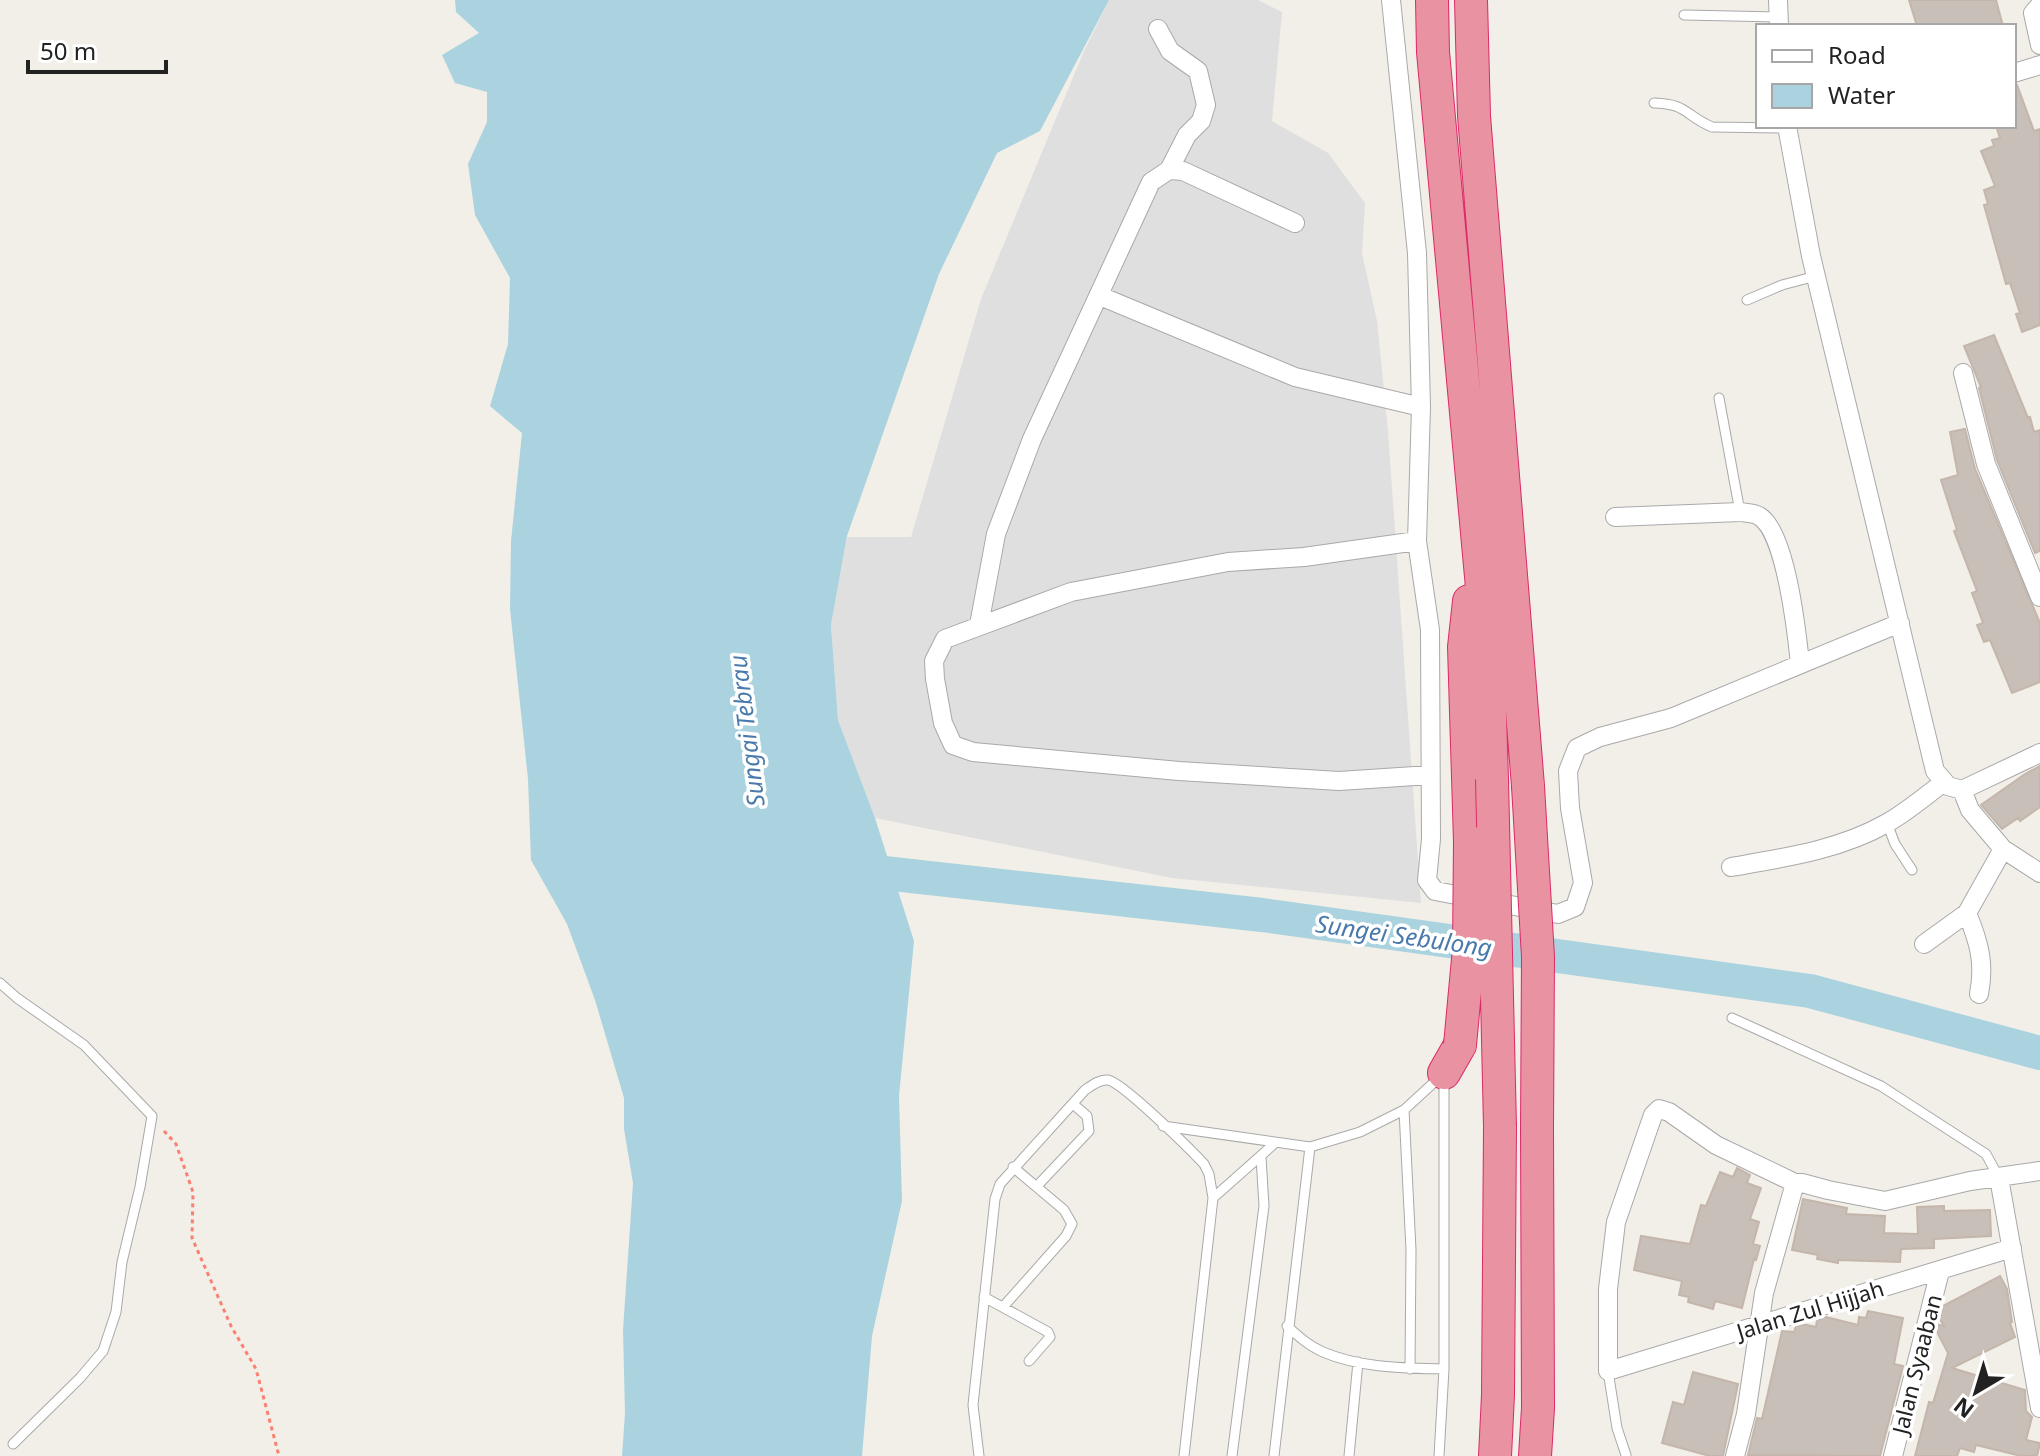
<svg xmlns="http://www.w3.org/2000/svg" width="2040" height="1456" font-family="'Noto Sans',sans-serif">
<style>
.residential{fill:#e0dfdf}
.water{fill:#aad3df}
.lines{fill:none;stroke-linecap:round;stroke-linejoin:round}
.river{stroke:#aad3df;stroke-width:34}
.building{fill:#c7bfb8;stroke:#c4b6ab;stroke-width:2}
.service-casing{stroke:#a9a9a9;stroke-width:11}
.minor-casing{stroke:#a9a9a9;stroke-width:20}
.motorway-casing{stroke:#dc2a67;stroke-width:34}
.path{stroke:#fa8072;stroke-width:3;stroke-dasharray:4 4;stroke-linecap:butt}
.service{stroke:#fff;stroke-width:9}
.minor{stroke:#fff;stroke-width:18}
.motorway{stroke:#e892a2;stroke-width:32}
.motorway-bridge-casing{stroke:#dc2a67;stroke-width:34;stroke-linecap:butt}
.motorway-bridge{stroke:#e892a2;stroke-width:32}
.labels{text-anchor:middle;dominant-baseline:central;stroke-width:7;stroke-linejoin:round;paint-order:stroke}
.street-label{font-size:22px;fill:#222;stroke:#fff}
.water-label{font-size:24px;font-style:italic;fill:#4a7aab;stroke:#fff}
</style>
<rect width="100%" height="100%" fill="#f2efe9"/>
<path class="residential" d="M1109,0H1258L1282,12L1272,121L1328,153L1365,203L1362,253L1377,321L1388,431L1421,903L1172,878L875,818L838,720L831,625L847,537H911L981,299L1084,51Z"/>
<path class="water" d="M455,0H1109L1040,131L997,153L939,274L847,536L831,625L838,720L875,818L914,941L899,1096L902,1201L872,1336L862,1456H622L625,1413L623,1330L633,1183L624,1129V1098L595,1000L567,924L531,860L528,779L510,609L511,541L522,433L490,406L508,344L510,278L475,215L468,164L487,122V92L455,83L442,55L479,33L456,12Z"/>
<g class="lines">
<path class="river" d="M848,869L1262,915L1810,991L2040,1053"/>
</g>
<path class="building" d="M1909,0H1996L2003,26H1917Z
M2014,85H2017L2034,131L2040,129V325L2022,332L2016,314L2020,313L2010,283L2006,284L1984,205L1988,204L1984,190L1995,186L1981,151L1994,146L1992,140L2000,138L1996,126H2014Z
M1994,335L2028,418L2030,417L2034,432L2040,430V551L2035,553L1997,460L1979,388L1981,387L1964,346Z
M1965,429L1975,469L2040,623V682L2012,693L1990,640L1984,642L1977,625L1983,623L1972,593L1977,591L1954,531L1957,530L1941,480L1958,475L1950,432Z
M2040,766V807L2020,821L2018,818L2002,829L1981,805L2025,774Z
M1737,1168L1750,1175L1747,1183L1761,1188L1750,1219L1759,1222L1753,1244L1760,1246L1756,1260L1754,1259L1742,1308L1715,1301L1713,1309L1688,1302L1689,1297L1679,1295L1682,1281L1634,1270L1641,1236L1690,1244L1701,1205L1706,1206L1720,1172L1733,1177Z
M1803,1199L1847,1208L1846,1214L1885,1216L1884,1233L1918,1234L1917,1207L1944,1206V1211L1990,1210L1991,1236L1934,1239V1248L1901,1249L1900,1262L1838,1260V1263L1817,1259L1818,1255L1792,1250Z
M2000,1276L2007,1289L2012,1322L2010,1323L2015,1337L1952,1368L2025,1390L2026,1411L2032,1417L2026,1440L2040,1443L2037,1456H2021L1976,1445L1974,1452L1960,1448L1957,1456H1915L1929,1402L1933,1403L1948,1353L1937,1332L1939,1325L1944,1326L1940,1319L1943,1306Z
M1868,1311L1903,1318L1894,1364L1903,1366L1880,1456L1748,1455L1757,1418L1762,1419L1782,1331L1794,1332L1796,1326L1803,1324L1816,1327L1817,1320L1826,1317L1858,1325L1859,1317L1866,1318Z
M1693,1372L1738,1384L1723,1456H1710L1662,1443L1673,1402L1684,1405Z"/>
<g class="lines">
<g class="service-casing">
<path id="service" d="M1684,15L1778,17
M1654,103C1688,104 1684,115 1712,127L1787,128
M1747,300L1782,285L1816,276
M1719,398L1740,512
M1887,823L1895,844L1912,870
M0,983L17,998L84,1045L152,1116L140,1187L122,1262L116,1312L103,1351L80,1378L13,1444
M1732,1018L1881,1086L1986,1154L1999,1178
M1404,1110L1411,1250L1410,1369
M1163,1126L1310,1147L1360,1132L1404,1110L1441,1076
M1037,1186L1089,1131L1087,1116L1073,1104
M1213,1198L1275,1143
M984,1297L1048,1332L1050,1337L1029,1361
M1003,1307L1066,1236L1072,1224L1064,1210L1013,1167
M1287,1326C1298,1336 1309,1346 1323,1352C1360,1368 1405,1368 1444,1369
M1608,1371L1617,1428L1626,1455
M979,1456L973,1405L995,1199L1000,1184L1085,1090C1091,1086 1099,1079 1108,1080C1122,1082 1190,1149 1204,1164L1209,1174L1213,1198L1184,1456
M1232,1456L1264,1206L1261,1157
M1274,1456L1310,1147
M1349,1456L1358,1362
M1439,1456L1444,1369V1080"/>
</g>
<g class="minor-casing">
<path id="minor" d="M1391,0L1417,253L1421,407L1417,541L1430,630L1431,839L1427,880L1435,891L1558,914L1575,907L1583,883L1570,808L1568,771L1577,748L1600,737L1671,718L1900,623
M1778,0L1779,26
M2040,5L2033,13L2040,45
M1158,29L1170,51L1198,71L1206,105L1201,121L1187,135L1169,170
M2014,73L2040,65
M1787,126L1811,256L1935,771L1948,786L1962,790L2040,753
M1100,296L1295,377L1421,407
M1963,373L1986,464L2040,597
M1615,517L1740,512C1746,513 1754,513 1759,516C1786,531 1797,634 1800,664
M1417,541L1304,557L1228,562L1071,592L945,639L934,661L935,679L943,723L953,745L973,752L1179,771L1339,781L1430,775
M979,625L996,534L1032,439L1151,182L1169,170L1183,171L1295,223
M2003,849L2040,873
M1731,867C1783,858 1840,850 1887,823C1907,812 1925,796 1943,783
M1967,913C1979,942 1985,963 1979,994
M1924,944L1967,913L2003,849L1970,810L1962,790
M1999,1178L2040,1408
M2012,1248L1608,1371V1289L1616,1222L1653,1115L1659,1109L1669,1112L1716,1145L1795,1183H1802L1828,1190L1885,1201L1970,1181L2040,1171
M1735,1456L1746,1414L1764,1293L1795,1183
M1893,1456L1940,1271"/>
</g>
<g class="motorway-casing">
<path id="motorway" d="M1432,0L1433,52L1488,653L1492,779
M1471,0L1474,116L1528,786
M1469,601L1464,647L1470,842
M1444,1073L1460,1045
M1495,1456L1498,1395L1500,1127
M1535,1456L1538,1408L1537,1129"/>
</g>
<path class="path" d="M164,1131L176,1144L193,1192L192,1238L231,1326L256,1369L279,1456"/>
<use href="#service" class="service"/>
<use href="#minor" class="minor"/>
<use href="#motorway" class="motorway"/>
<g class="motorway-bridge-casing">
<path id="motorway-bridge" d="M1492,779L1500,1127
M1528,786L1538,957L1537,1129
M1460,1045L1469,948L1470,842"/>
</g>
<use href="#motorway-bridge" class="motorway-bridge"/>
</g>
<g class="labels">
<g class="street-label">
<text transform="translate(1810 1309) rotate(-17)">Jalan Zul Hijjah</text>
<text transform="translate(1916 1364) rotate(-76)">Jalan Syaaban</text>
</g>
<g class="water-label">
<text transform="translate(746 731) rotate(-97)">Sungai Tebrau</text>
<text transform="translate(1404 935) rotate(8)">Sungei Sebulong</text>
</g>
</g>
<rect x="1756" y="24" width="260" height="104" fill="#ffffff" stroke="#a7a7a7" stroke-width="2"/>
<rect x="1772" y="50" width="40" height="12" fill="#ffffff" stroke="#a7a7a7" stroke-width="2"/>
<text x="1828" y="64" font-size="24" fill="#222222">Road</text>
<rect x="1772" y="84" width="40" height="24" fill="#aad3df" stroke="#a7a7a7" stroke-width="2"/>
<text x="1828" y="104" font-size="24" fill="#222222">Water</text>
<g transform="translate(1976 1392) rotate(218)" stroke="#ffffff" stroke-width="6" paint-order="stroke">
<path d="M0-6L14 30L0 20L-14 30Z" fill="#222222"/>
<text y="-12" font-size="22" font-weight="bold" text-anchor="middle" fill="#222222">N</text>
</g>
<path d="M28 60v12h138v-12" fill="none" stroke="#222222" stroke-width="4"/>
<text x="40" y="60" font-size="24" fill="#222222" stroke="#ffffff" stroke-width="6" paint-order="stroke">50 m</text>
</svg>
